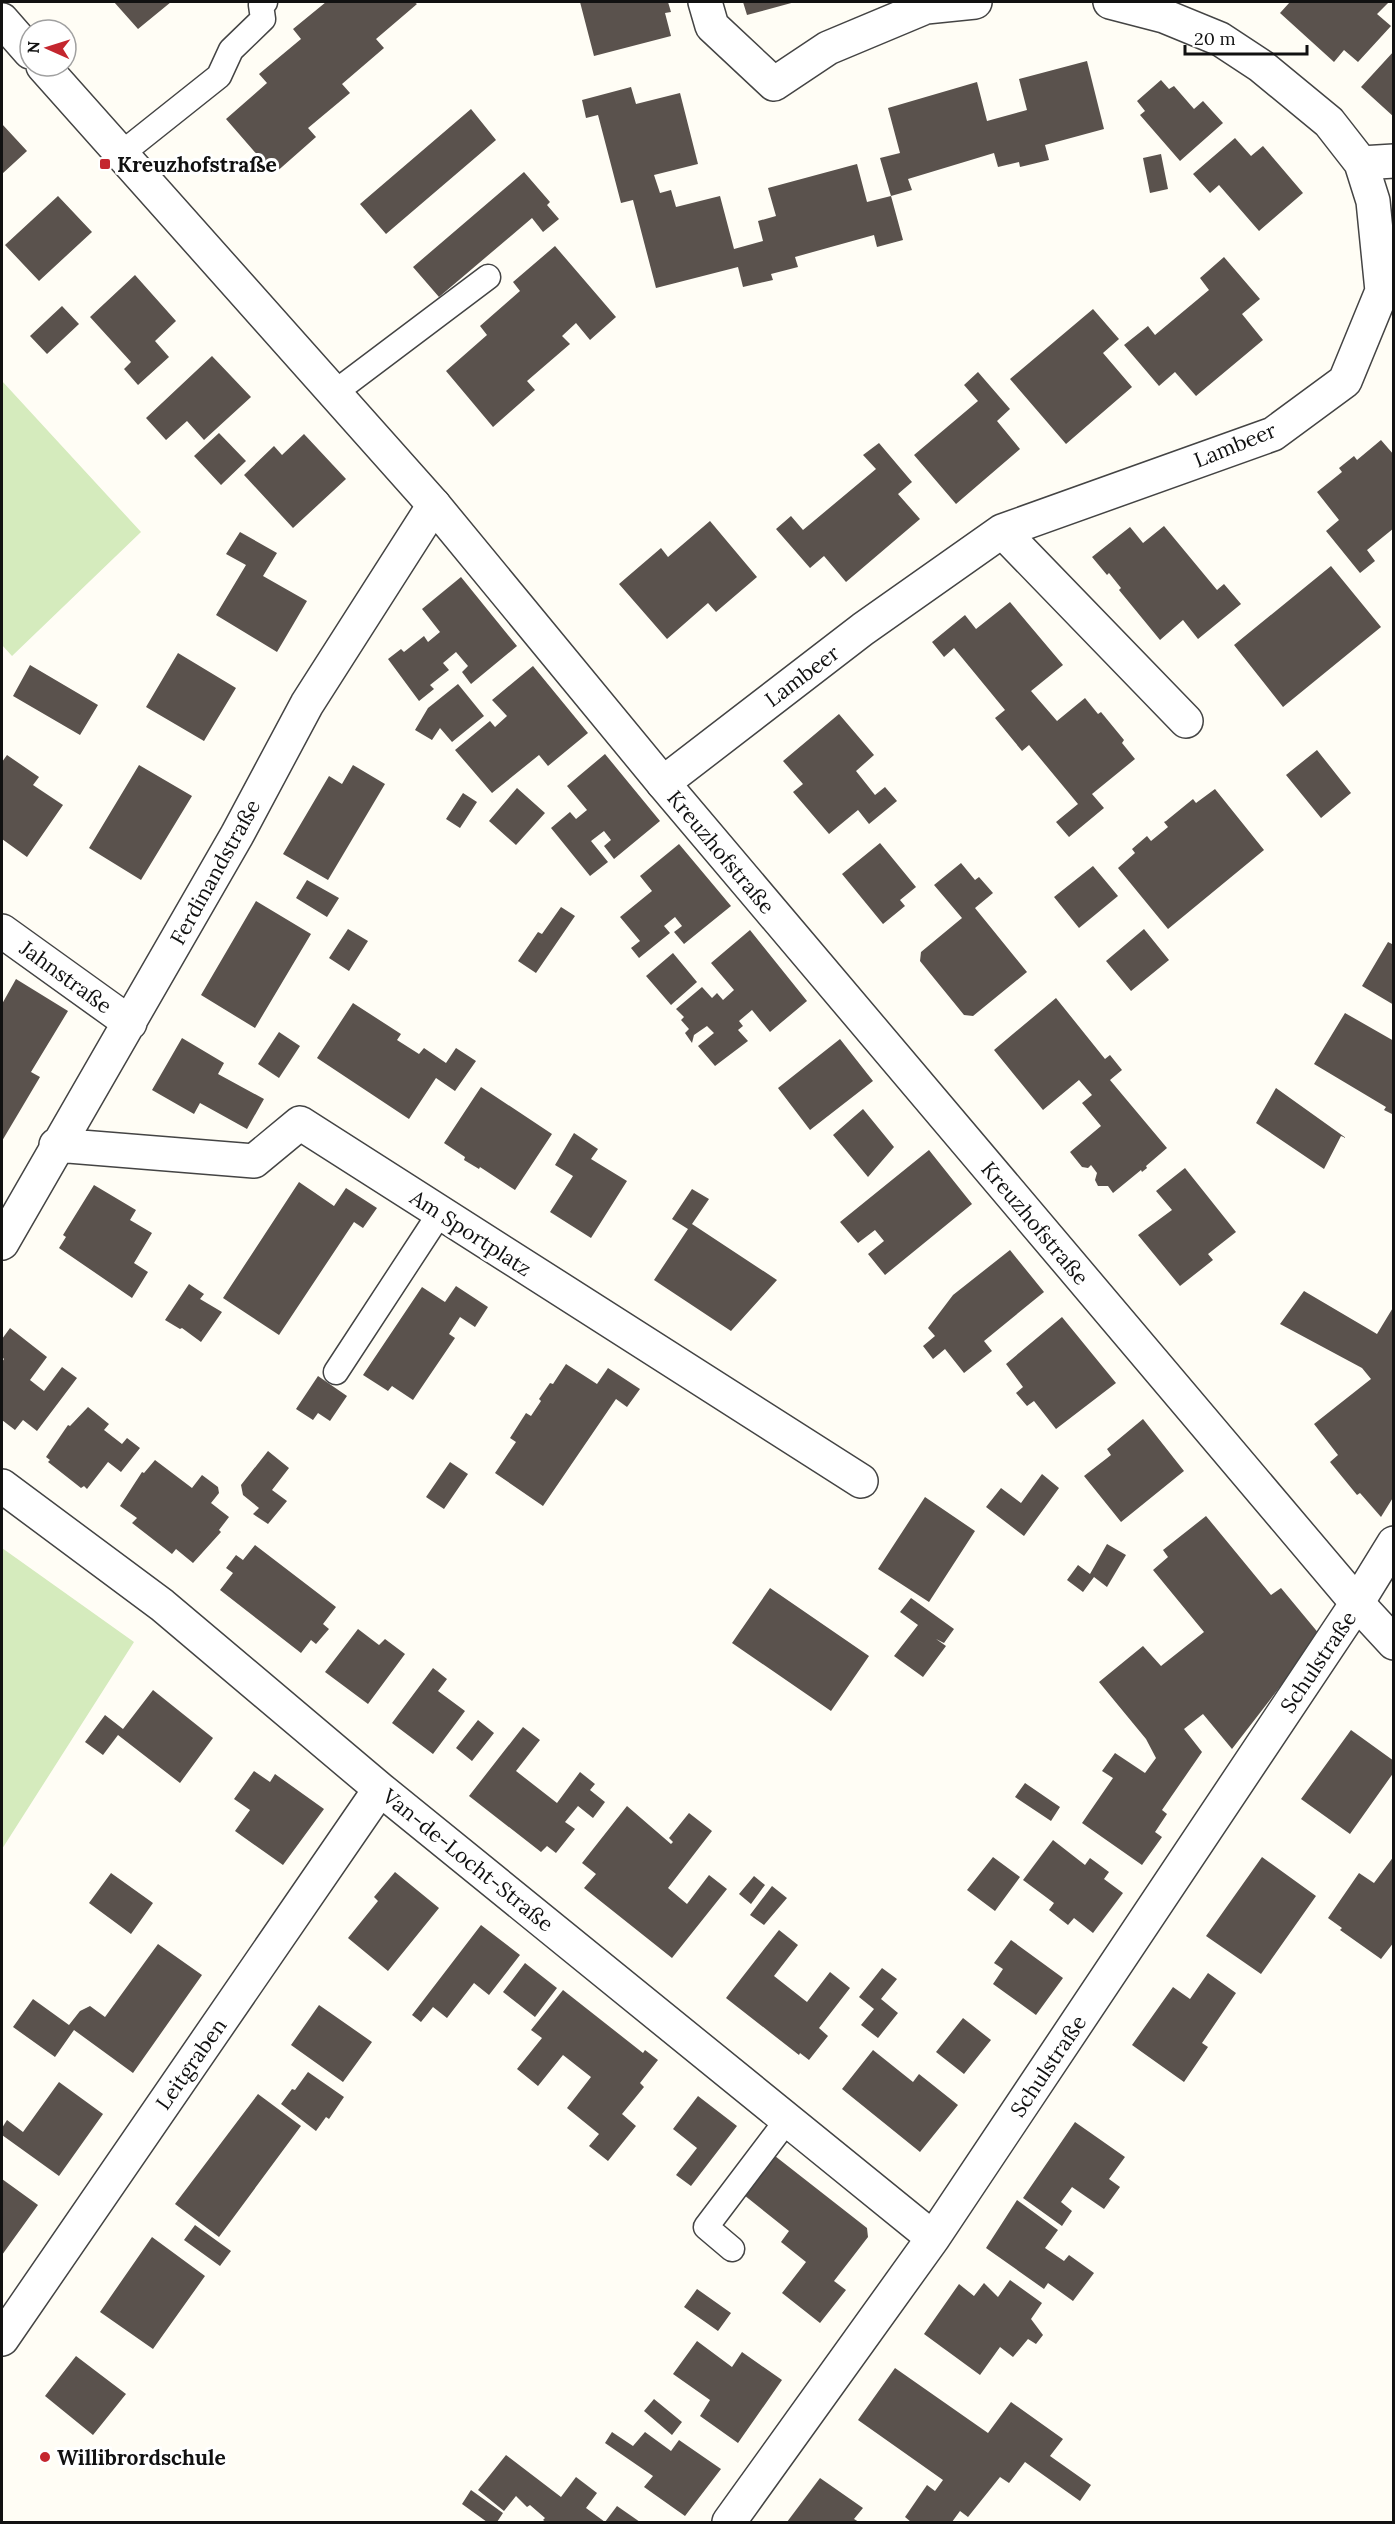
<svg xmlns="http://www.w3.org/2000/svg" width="1395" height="2524" font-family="Lora,serif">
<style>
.green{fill:#d5ebbd}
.building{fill:#5a524d}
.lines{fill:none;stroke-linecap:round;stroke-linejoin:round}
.service-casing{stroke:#444;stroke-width:27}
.minor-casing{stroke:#444;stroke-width:36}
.tertiary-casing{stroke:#444;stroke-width:36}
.service{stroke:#fff;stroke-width:24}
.minor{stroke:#fff;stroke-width:33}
.tertiary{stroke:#fff;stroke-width:33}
.poi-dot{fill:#c4262e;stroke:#fff;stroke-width:2}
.labels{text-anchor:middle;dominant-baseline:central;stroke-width:6;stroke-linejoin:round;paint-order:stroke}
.poi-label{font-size:21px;font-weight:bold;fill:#111;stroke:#fff;text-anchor:start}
.street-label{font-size:21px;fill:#111;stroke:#fff}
</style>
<rect width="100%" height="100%" fill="#fffdf5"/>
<path class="green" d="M2,381L141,532L12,656L2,645Z
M2,1548L134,1642L2,1849Z"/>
<path class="building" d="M114,2H171L138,29Z
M326,2H414L417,4L376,39L384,48L342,84L350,93L308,128L316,137L274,174L226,119L267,83L259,74L301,39L293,29Z
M580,2H668L671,12L665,13L671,36L594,56Z
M743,2H795L747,15Z
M1290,2H1389L1377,14L1391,26L1358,62L1344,50L1334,62L1280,13Z
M1394,51V117L1361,87Z
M1087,61L1104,129L1045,145L1049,160L1020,167L1019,162L998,167L994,153L908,179L912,190L891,196L903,240L877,247L874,235L795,257L798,267L771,274L773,280L743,287L738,267L656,288L633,200L621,203L598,115L586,118L582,100L631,87L636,104L680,93L698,164L654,175L660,193L671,190L676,207L720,196L734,249L763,241L758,221L776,216L768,188L857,164L867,202L891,196L880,158L900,153L888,108L977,82L987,121L1027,110L1019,79Z
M1161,80L1169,89L1174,86L1194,109L1203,101L1223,123L1180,161L1140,115L1145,111L1137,101Z
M471,109L496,140L386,234L360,204Z
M2,124L27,151L2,174Z
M1235,138L1251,156L1263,146L1303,193L1259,231L1219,185L1210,193L1193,174Z
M1161,154L1168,189L1150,193L1143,158Z
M524,172L550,202L547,205L559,219L543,232L532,218L439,297L413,267Z
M58,196L92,232L39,281L5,245Z
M555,246L616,317L590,340L576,323L562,336L570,344L527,381L535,390L493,427L446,371L487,335L480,326L520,291L513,282Z
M1224,257L1260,299L1242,314L1263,340L1196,396L1175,372L1159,386L1124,345L1148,326L1155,335L1209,290L1200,278Z
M135,275L176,321L155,341L169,357L138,385L124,369L131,362L90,317Z
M62,306L79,324L47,354L30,336Z
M1093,309L1119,339L1103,353L1132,387L1066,444L1010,379Z
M212,356L251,397L204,440L187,421L166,440L146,418Z
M978,372L1010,409L997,421L1020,449L956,504L914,455L978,401L964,385Z
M219,433L246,461L221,485L194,456Z
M304,434L346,479L293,528L244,475L274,446L282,455Z
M1381,440L1394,455V528L1367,550L1375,561L1360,573L1326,531L1339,520L1317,492L1342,472L1339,468L1354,456L1357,460Z
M879,443L912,482L898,494L920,519L846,582L824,556L810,568L776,529L791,516L803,530L876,469L863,455Z
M710,521L757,577L716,612L708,603L667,639L619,584L661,548L668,557Z
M1164,526L1217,590L1224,584L1241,604L1198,639L1183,620L1160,640L1119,590L1121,588L1109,573L1107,575L1092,557L1130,527L1143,543Z
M240,532L277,553L263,576L307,601L277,652L216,615L246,565L226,554Z
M1331,566L1381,627L1283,707L1234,645Z
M461,577L517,646L471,684L462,672L468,666L456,652L443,663L449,670L430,685L434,689L419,701L388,659L401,649L404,652L424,636L428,642L440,632L422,609Z
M1010,602L1063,665L1031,691L1057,721L1085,698L1098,714L1101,712L1124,740L1122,743L1135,759L1092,794L1104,808L1069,837L1056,822L1078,804L1029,745L1022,751L995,718L1005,710L954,648L944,657L932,642L965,615L976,629Z
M178,653L236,688L204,741L146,707Z
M30,665L98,705L80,735L13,696Z
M533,666L588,733L548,766L539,755L492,793L455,750L490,721L495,727L507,716L492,700Z
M458,684L484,716L452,742L440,728L432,740L415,730L428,708Z
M839,714L874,755L856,771L875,795L885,787L897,801L869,824L858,810L829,834L793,792L803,784L783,761Z
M1317,750L1351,793L1321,818L1286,775Z
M605,754L660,821L614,859L604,846L611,840L604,831L591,841L608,862L590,876L551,828L570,812L576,819L587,810L567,786Z
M7,755L39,777L33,785L63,805L27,857L2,839V762Z
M139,765L192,796L141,880L89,848Z
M353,765L385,784L328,880L283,854L329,776L342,784Z
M517,788L545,813L516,845L489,821Z
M1215,789L1264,850L1168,929L1118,868L1135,853L1132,849L1147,836L1151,841L1168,827L1164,822L1166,821L1193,799L1196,803Z
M463,793L477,802L460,828L446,819Z
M880,843L916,887L900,900L905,906L883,924L842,874Z
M679,844L731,906L684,944L674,932L682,926L675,917L664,926L670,933L639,958L631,948L640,941L620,917L652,891L640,876Z
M961,863L975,880L979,877L993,893L975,908L1027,972L973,1016L964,1015L920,961L921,952L962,918L934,885Z
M1093,866L1118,896L1079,928L1054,897Z
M307,880L339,898L327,917L296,898Z
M256,901L311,934L255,1028L201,995Z
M561,907L575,916L536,973L518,961L538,932L542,934Z
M348,929L368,941L349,971L329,958Z
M1144,929L1169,960L1131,991L1106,961Z
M750,930L807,1001L770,1032L752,1010L739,1021L743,1026L738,1030L748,1041L715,1066L698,1046L714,1033L707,1026L694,1035L692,1043L685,1033L689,1029L681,1020L684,1017L676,1009L702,987L712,998L717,993L723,1000L734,990L711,963Z
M1388,942L1394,945V1005L1362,986Z
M673,953L697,982L671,1005L646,976Z
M16,979L68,1011L31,1072L40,1077L2,1141V1004Z
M1056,998L1105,1059L1110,1055L1122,1070L1110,1080L1167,1148L1146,1166L1147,1168L1142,1172L1141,1170L1113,1193L1108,1186H1098L1095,1180L1097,1173L1091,1165L1088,1168L1082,1167L1070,1152L1101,1126L1082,1103L1092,1095L1079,1080L1043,1110L994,1050Z
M353,1003L401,1034L397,1040L419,1054L424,1048L446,1063L456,1048L476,1061L455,1091L436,1078L409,1119L317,1058Z
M1345,1013L1394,1041V1115L1384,1110L1386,1107L1314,1064Z
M279,1032L300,1046L279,1078L258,1064Z
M182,1038L224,1063L218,1074L264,1099L247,1129L200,1103L194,1114L152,1090Z
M840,1039L873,1081L810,1130L778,1088Z
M481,1087L552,1134L515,1190L480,1167L479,1169L464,1160L465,1157L444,1143Z
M1276,1088L1346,1138L1341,1136L1324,1169L1256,1123Z
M863,1109L894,1147L868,1177L833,1135Z
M574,1133L598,1149L591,1159L627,1181L591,1238L550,1212L573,1176L555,1165Z
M929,1150L972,1204L885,1275L868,1254L884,1241L875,1230L858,1243L840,1222Z
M1185,1168L1236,1232L1208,1254L1213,1260L1180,1286L1138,1235L1172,1210L1156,1191Z
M299,1182L334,1206L346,1188L377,1208L363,1228L354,1222L279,1335L223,1298Z
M94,1185L136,1210L130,1220L152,1233L134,1263L148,1272L132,1298L59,1248L66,1237L63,1235Z
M692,1189L709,1199L692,1224L777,1280L731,1331L654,1280L688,1229L672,1219Z
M1010,1250L1044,1292L984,1341L992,1351L964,1373L945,1349L933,1359L923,1346L935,1336L928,1328L953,1295Z
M189,1284L204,1294L200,1299L222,1312L201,1342L182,1328L180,1329L165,1320Z
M456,1286L488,1307L475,1327L460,1317L449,1334L455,1338L413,1400L392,1386L388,1391L363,1375L422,1287L445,1302Z
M1304,1291L1377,1334L1394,1306V1496L1381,1517L1360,1493L1357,1495L1330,1462L1338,1455L1314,1424L1371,1379L1362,1368L1280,1324Z
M1062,1317L1116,1383L1056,1429L1034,1401L1027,1406L1016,1393L1023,1387L1006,1364Z
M10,1328L47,1357L30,1380L44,1391L62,1367L77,1378L37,1431L23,1420L15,1430L2,1420V1362L4,1359L2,1357V1339Z
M566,1364L597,1384L608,1368L640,1389L627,1407L616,1399L543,1506L495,1473L516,1442L510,1438L526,1413L531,1416L541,1401L539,1399L550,1383L553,1384Z
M318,1376L347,1396L330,1421L318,1413L313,1420L296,1409Z
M88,1407L109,1424L104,1430L122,1444L127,1438L140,1448L121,1472L108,1462L87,1489L84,1486L81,1488L48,1462L50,1460L46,1457L68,1425L70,1426Z
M1143,1419L1184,1471L1121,1522L1084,1476L1111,1455L1107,1449Z
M268,1451L289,1468L272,1490L287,1501L268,1524L253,1514L259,1508L243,1495L241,1485Z
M155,1460L192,1488L202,1475L218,1487L219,1493L211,1503L229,1517L219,1530L221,1532L193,1563L176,1549L172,1554L132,1523L137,1518L120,1506L142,1472L144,1473Z
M450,1462L468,1474L444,1509L426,1497Z
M1042,1474L1059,1488L1024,1536L986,1507L1001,1488L1021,1503Z
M925,1497L975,1531L929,1602L878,1569Z
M1206,1516L1271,1595L1281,1588L1320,1635L1232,1749L1203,1714L1184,1729L1202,1752L1162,1810L1167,1814L1155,1832L1162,1837L1142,1865L1082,1823L1113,1778L1102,1771L1115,1753L1145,1773L1156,1758L1146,1739L1099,1682L1143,1646L1161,1666L1204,1632L1153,1570L1168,1557L1163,1550Z
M1107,1544L1126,1555L1107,1587L1094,1577L1083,1592L1067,1580L1078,1565L1090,1574Z
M255,1545L336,1607L323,1624L329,1629L316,1644L311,1640L301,1653L220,1590L233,1573L226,1568L236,1555L243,1560Z
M770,1588L869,1656L831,1711L732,1643Z
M911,1598L954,1629L944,1643L936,1639L946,1646L923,1677L894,1656L918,1625L900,1612Z
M358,1629L379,1645L385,1639L405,1654L368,1704L325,1672Z
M433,1668L447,1679L438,1691L465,1711L433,1754L392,1723Z
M153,1690L213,1738L180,1783L118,1735L103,1755L85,1742L105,1715L123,1729Z
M478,1720L494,1733L472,1761L456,1748Z
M523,1727L540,1740L516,1771L557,1803L580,1772L595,1784L590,1790L605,1802L593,1818L578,1806L565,1822L575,1829L556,1853L547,1846L541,1852L469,1796Z
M1351,1730L1394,1761V1772L1350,1834L1301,1799Z
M254,1771L270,1782L275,1774L324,1809L283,1865L235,1831L250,1810L234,1799Z
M1025,1783L1060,1807L1051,1821L1015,1797Z
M627,1806L671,1844L673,1842L669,1838L689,1813L712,1831L668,1888L687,1904L709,1875L727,1889L672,1958L584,1888L596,1874L582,1863Z
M1053,1840L1085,1865L1090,1858L1109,1872L1104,1879L1123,1893L1093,1933L1074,1918L1068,1925L1049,1910L1054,1903L1023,1880Z
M1394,1856V1942L1381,1959L1340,1930L1342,1928L1328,1918L1359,1873L1374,1883Z
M993,1857L1020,1877L995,1911L967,1890Z
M1262,1857L1316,1896L1261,1974L1206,1936Z
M395,1872L439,1908L388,1971L348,1938L378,1901L374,1897Z
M111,1873L153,1903L131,1934L89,1903Z
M754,1876L765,1885L751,1904L739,1894Z
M772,1886L787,1898L764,1925L750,1915Z
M481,1925L520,1955L489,1995L474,1983L447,2018L433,2007L421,2022L412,2015Z
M779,1930L798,1945L774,1976L807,2002L830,1972L850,1988L819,2028L828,2036L809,2060L800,2053L799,2055L726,1998Z
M1011,1940L1063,1978L1036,2015L993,1984L1003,1969L994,1963Z
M158,1944L202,1975L133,2073L74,2030L55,2057L13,2027L33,1999L69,2025L80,2011L90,2006L105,2017Z
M525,1963L557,1988L535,2017L503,1992Z
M882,1968L897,1979L881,1999L898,2013L878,2038L861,2025L874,2009L859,1997Z
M1208,1973L1236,1993L1202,2043L1208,2047L1184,2082L1132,2045L1173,1987L1190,1999Z
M563,1990L643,2053L645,2050L658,2060L640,2083L644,2087L622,2114L636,2126L608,2161L589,2146L599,2134L567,2108L591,2077L563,2055L538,2086L517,2069L542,2038L531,2030Z
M319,2005L372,2042L343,2082L291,2045Z
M963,2018L991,2040L964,2074L936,2052Z
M873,2050L913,2082L919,2074L958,2105L920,2152L842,2089Z
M308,2072L344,2097L329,2119L326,2117L316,2131L281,2104L292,2089L295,2090Z
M59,2082L103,2114L59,2176L2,2135V2128L7,2120L23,2132Z
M258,2094L301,2126L219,2237L175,2204Z
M698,2096L737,2126L691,2186L676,2175L697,2148L673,2129Z
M1075,2122L1125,2157L1109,2179L1120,2187L1104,2209L1072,2187L1061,2202L1072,2211L1062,2226L1023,2198Z
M775,2156L867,2228L868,2237L834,2281L846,2290L820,2323L782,2293L806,2262L781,2242L789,2231L744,2195Z
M2,2179L38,2205L2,2255Z
M1017,2200L1058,2230L1045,2248L1064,2261L1069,2255L1094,2273L1073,2301L1048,2283L1044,2289L986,2248Z
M195,2225L231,2251L220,2266L184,2240Z
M152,2237L205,2276L153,2349L100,2312Z
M1010,2280L1042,2303L1031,2319L1043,2335L1036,2344L1028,2339L1013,2357L1000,2347L980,2375L924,2334L959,2284L974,2296L984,2283L998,2297Z
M697,2289L731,2313L718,2331L684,2307Z
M697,2341L732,2367L742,2352L782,2380L738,2443L700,2416L710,2400L673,2374Z
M76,2356L126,2394L93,2435L45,2396Z
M895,2368L988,2433L1011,2402L1063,2439L1050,2456L1091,2485L1080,2501L1025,2462L1009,2483L1000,2477L968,2517L960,2511L952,2522H911L905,2517L927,2485L935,2491L943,2480L858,2420Z
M654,2399L682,2422L672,2435L644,2411Z
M612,2432L633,2446L645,2432L671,2451L679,2440L721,2469L685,2516L644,2487L653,2476L605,2443Z
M506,2455L561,2497L576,2477L597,2493L586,2508L605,2522L617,2506L640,2522H546L543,2520L545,2518L530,2505L527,2507L516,2496L504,2511L478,2490Z
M820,2478L863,2508L854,2519L859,2522H787Z
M471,2490L503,2513L497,2522H487L462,2504Z"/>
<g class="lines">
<g class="service-casing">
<path id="service" d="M121,154L219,76L231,50L263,19L261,5L265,2
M334,393L488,277
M336,1372L440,1213
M732,2249L706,2227L787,2120"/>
</g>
<g class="minor-casing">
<path id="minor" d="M705,2L712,26L774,84L828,48L926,7L975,2
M1361,163L1394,161
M1002,531L1186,721
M663,783L863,629L1002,531L1273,434L1345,381L1382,291L1373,201L1361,163L1329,122L1261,66L1220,39L1164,16L1110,2
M2,931L130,1023
M56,1145L254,1161L300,1123L861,1481
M2,1243L237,835L307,704L434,505
M2,1486L162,1605L380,1789L933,2238
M2,2339L380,1789
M729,2522L933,2238L1357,1603L1394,1543"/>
</g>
<g class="tertiary-casing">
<path id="tertiary" d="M2,20L30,52
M43,66L434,505L663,783L1357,1603L1394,1643"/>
</g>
<use href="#service" class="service"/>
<use href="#minor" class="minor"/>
<use href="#tertiary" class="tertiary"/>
</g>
<g class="poi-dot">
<rect x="99" y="158" width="12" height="12" rx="3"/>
<circle cx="45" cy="2457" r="6"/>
</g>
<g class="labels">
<g class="poi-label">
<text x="117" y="164">Kreuzhofstraße</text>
<text x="57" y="2457">Willibrordschule</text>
</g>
<g class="street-label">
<text transform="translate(1235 445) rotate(-22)">Lambeer</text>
<text transform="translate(802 676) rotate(-37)">Lambeer</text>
<text transform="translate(721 852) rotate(50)">Kreuzhofstraße</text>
<text transform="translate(215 872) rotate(-61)">Ferdinandstraße</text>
<text transform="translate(66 977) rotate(36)">Jahnstraße</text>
<text transform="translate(1035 1223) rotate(50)">Kreuzhofstraße</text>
<text transform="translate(471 1233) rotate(33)">Am Sportplatz</text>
<text transform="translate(1318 1662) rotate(-56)">Schulstraße</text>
<text transform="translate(468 1860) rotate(39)">Van-de-Locht-Straße</text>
<text transform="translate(191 2064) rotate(-55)">Leitgraben</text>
<text transform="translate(1048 2066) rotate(-56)">Schulstraße</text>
</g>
</g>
<rect width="1395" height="2524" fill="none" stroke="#111111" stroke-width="6"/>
<g transform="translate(48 48) rotate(273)"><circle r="28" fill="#ffffff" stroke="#a0a0a0" stroke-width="1.5"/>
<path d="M0-4.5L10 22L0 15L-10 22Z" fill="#c4262e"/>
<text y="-9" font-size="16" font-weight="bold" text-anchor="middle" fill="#111111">N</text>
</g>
<path d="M1185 45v9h122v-9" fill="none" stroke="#111111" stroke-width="3"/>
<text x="1194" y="45" font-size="18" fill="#111111" stroke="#ffffff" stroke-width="4.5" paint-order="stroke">20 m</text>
</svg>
